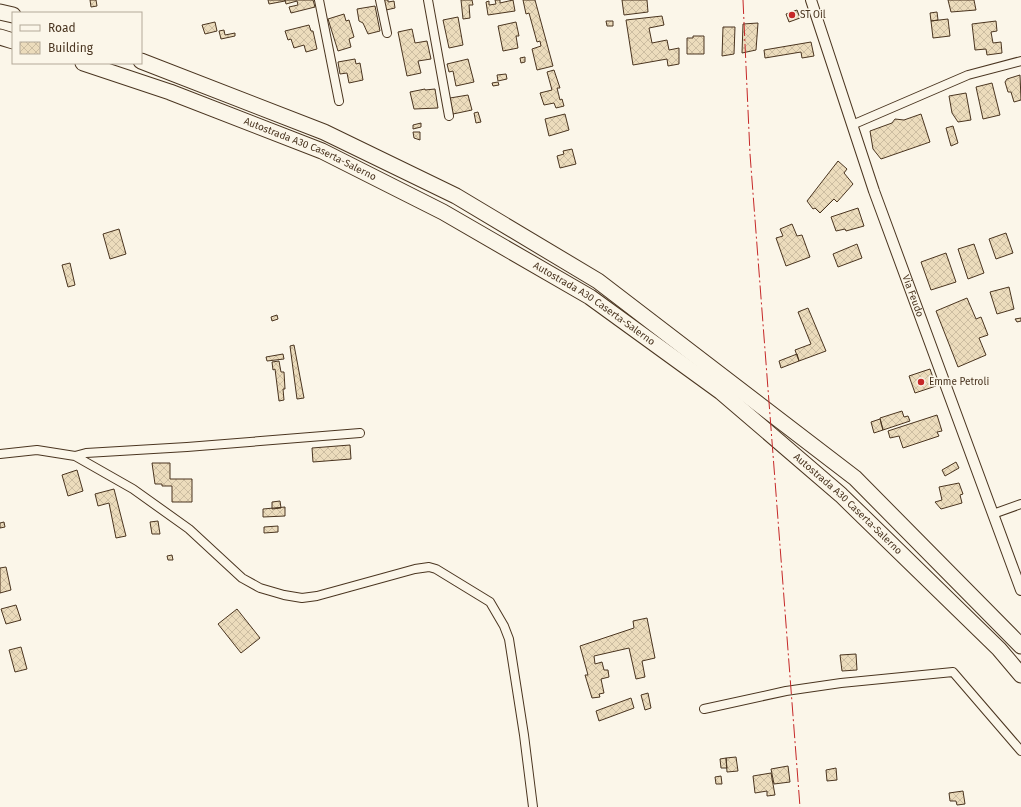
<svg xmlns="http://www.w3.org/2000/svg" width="1021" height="807" font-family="'Fira Sans',sans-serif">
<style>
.building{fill:url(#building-cross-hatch);stroke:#4a3520}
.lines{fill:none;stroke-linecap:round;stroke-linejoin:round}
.minor-casing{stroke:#4a3520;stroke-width:10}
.tertiary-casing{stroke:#4a3520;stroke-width:12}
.motorway-casing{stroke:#4a3520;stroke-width:17}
.minor{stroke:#fbf6e9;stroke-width:8}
.tertiary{stroke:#fbf6e9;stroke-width:10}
.motorway{stroke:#fbf6e9;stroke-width:15}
.power{stroke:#c62828;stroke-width:1;stroke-dasharray:14 3 2 3;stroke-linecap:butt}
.poi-dot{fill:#c62828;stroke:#fbf6e9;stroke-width:1.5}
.labels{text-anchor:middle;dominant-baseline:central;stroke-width:3;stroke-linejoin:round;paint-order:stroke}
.poi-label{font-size:10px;fill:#4a3520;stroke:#fbf6e9;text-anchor:start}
.street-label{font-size:10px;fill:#4a3520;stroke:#fbf6e9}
</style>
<defs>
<pattern id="building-cross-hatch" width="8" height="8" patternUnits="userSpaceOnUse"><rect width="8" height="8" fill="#ecdcbc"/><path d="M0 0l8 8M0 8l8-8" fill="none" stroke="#ccbda1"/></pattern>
</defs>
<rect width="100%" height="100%" fill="#fbf6e9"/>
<path class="building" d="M90,0H96L97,6L91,7Z
M268,0H285V1L269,4Z
M285,0H313L315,7L291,13L289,7L298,5L297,1L286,4Z
M384,0H388V2L394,1L395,8L386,10Z
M461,0H472L473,5H469L470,18L463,19Z
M495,0H500V3L513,0L515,11L488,15L486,2L489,1V5L496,4Z
M523,0H535L553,66L537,70L532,49L541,46L540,41L537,42L529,13L526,14Z
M622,0H647L648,12L624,15Z
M948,0H974L976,10L951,12Z
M375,6L380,31L368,34L363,23L359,21L357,9Z
M797,10L800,18L789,22L786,14Z
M937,12L938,20L931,21L930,13Z
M344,14L346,21L349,20L354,37L349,39L351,47L338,51L328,19Z
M662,16L664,25L649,28L652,43L667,40L669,50L679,48V64L668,66L667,59L633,65L626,20Z
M458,17L463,45L449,48L443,20Z
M948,19L950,36L933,38L931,21Z
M606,21H613V26H607Z
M996,21L997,31L991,32L993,43L1001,42L1002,53L987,55L986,49L975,50L972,24Z
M215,22L217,31L205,34L202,25Z
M516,22L519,36H516L518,48L503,51L498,26Z
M758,23L756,50L742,53L743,24Z
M309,25L311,31H313L317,49L306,52L304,45L294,48L291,39L288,40L285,31Z
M723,27H735L734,54L722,56Z
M412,29L415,43L427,41L431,59L418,61L421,73L407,76L398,32Z
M224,30L225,35L235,33V36L221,39L219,31Z
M693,36H704V54H687V38H693Z
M811,42L814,56L802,58L801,52L765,58L764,50Z
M525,57V62L521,63L520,58Z
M355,59L356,64L360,63L363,80L349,83L347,73L340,74L338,62Z
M468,59L474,82L456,86L453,71L449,72L447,64Z
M554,70L560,88H557L560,100L562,99L564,106L556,108L554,103L544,105L540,93L552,90L547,72Z
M506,74L507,79L498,81L497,75Z
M1020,75L1021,100L1014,102L1011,92H1008L1005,82L1007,79Z
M498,82L499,85L493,86L492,83Z
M992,83L1000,115L983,119L976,87Z
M425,89V90L435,89L438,108L414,109L410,92Z
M966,93L971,120L958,122L952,113L949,96Z
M468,95L472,110L453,114L450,98Z
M478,112L481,122L476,123L474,113Z
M565,114L569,130L549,136L545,119Z
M921,114L930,142L881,159L873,149L870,131L892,123L895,119L904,120Z
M421,123V127L413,129V125Z
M953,126L958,143L951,146L946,128Z
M413,132H420V140L414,138Z
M572,149L576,164L560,168L557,156L564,154L563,151Z
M838,161L847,169L844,173L853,184L837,202L834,199L820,213L815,208L813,209L807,201Z
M858,208L864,226L846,231L845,229L836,231L831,217Z
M792,224L797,236L802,235L810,257L786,266L776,238L783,236L780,229Z
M119,229L126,254L110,259L103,234Z
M1006,233L1013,253L996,259L989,239Z
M857,244L862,258L838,267L833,254Z
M974,244L984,273L968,279L958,249Z
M946,253L956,282L931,290L921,262Z
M70,263L75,285L68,287L62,265Z
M1009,287L1014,309L997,314L990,292Z
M967,298L976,319L981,317L988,335L979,338L986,355L958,367L936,311Z
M808,308L826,351L799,361L795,350L811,344L798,312Z
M277,315L278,319L272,321L271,317Z
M1021,318V321L1017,322L1015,319Z
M294,345L304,398L297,399L290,346Z
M283,354L284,359L267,361L266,357Z
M797,354L799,361L781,368L779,361Z
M279,361L281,372H284L285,389H283L284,400L279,401L275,369L273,370L272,362Z
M930,369L936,386L915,393L909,376Z
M902,411L904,417L908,416L910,421L883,430L880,418Z
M937,415L942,431L937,432L939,436L903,448L899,436L890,438L888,431Z
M880,419L883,430L874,433L871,422Z
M350,445L351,459L313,462L312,448Z
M956,462L959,468L945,476L942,470Z
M152,463H170V479H192V502H172V486H162V484H155Z
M77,470L83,491L68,496L62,475Z
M959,483L963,494L960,495L962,503L941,509L935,502L942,500L939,487Z
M114,489L126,536L116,538L109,503L98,506L95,494Z
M280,501L281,508L272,509V502Z
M285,507V516L263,517V509Z
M158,521L160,534H152L150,522Z
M4,522L5,527L0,528V523Z
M278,526V532L264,533V527Z
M172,555L173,560H168L167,556Z
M6,567L11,590L0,593V568Z
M16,605L21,620L6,624L1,609Z
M237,609L260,638L241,653L218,624Z
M647,618L655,658L642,661L645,677L636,679L629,648L594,656L595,664L602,662L604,670H608L609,677L601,679L604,693L599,694L600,697L592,698L585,675H588L580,646L634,628L633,621Z
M21,647L27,669L15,672L9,650Z
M856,654L857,670L842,671L840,655Z
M648,693L651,708L645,710L641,695Z
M631,698L634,708L599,721L596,711Z
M736,757L738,771L727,772L726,758Z
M726,758L727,768H721L720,759Z
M788,766L790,782L774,784L771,769Z
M836,768L837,780L827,781L826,770Z
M771,773L775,795L767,796V791L755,793L753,776Z
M721,776L722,784H716L715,777Z
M963,791L965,804L957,805L956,801H950L949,793Z"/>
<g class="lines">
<g class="minor-casing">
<path id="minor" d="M319,0L339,101
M380,0L387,33
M428,0L449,116
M852,125L968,75L1021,61
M0,454L37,450L75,456L133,489L189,529L242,578L260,588L284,595L302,598L317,596L415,569L429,567L436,569L490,602L504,626L509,639L524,735L533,807
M75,456L86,453L187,447L360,433
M993,514L1021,504
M704,709L786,691L841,683L953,672L1021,751"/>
</g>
<g class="tertiary-casing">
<g id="tertiary">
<path id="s1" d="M811,0L874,191L1021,590"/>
</g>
</g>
<g class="motorway-casing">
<g id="motorway">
<path d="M0,12L13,15"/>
<path d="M0,37L13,41"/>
<path d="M141,61L324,132L456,196L598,281L855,478L1021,646"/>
<path id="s2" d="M83,63L170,92L322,151L443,212L590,297L721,392L841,495L999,649L1021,675"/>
</g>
</g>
<use href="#minor" class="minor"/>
<use href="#tertiary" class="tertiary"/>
<use href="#motorway" class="motorway"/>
<path class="power" d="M743,0L750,154L800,807"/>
</g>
<g class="poi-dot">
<circle cx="792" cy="15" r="4"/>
<circle cx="921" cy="382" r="4"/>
</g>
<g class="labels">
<g class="poi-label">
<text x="800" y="15">ST Oil</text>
<text x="929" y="382">Emme Petroli</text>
</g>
<g class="street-label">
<text stroke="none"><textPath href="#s2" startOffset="243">Autostrada A30 Caserta-Salerno</textPath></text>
<text stroke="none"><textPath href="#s1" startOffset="313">Via Feudo</textPath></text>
<text stroke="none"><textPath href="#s2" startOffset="567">Autostrada A30 Caserta-Salerno</textPath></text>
<text stroke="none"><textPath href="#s2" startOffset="891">Autostrada A30 Caserta-Salerno</textPath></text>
</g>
</g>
<rect x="12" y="12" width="130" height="52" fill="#fbf6e9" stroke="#b4a999"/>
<rect x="20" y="25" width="20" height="6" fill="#fbf6e9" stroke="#b4a999"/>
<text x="48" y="32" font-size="12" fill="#4a3520">Road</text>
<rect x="20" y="42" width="20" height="12" fill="url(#building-cross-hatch)" stroke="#b4a999"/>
<text x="48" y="52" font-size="12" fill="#4a3520">Building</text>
</svg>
